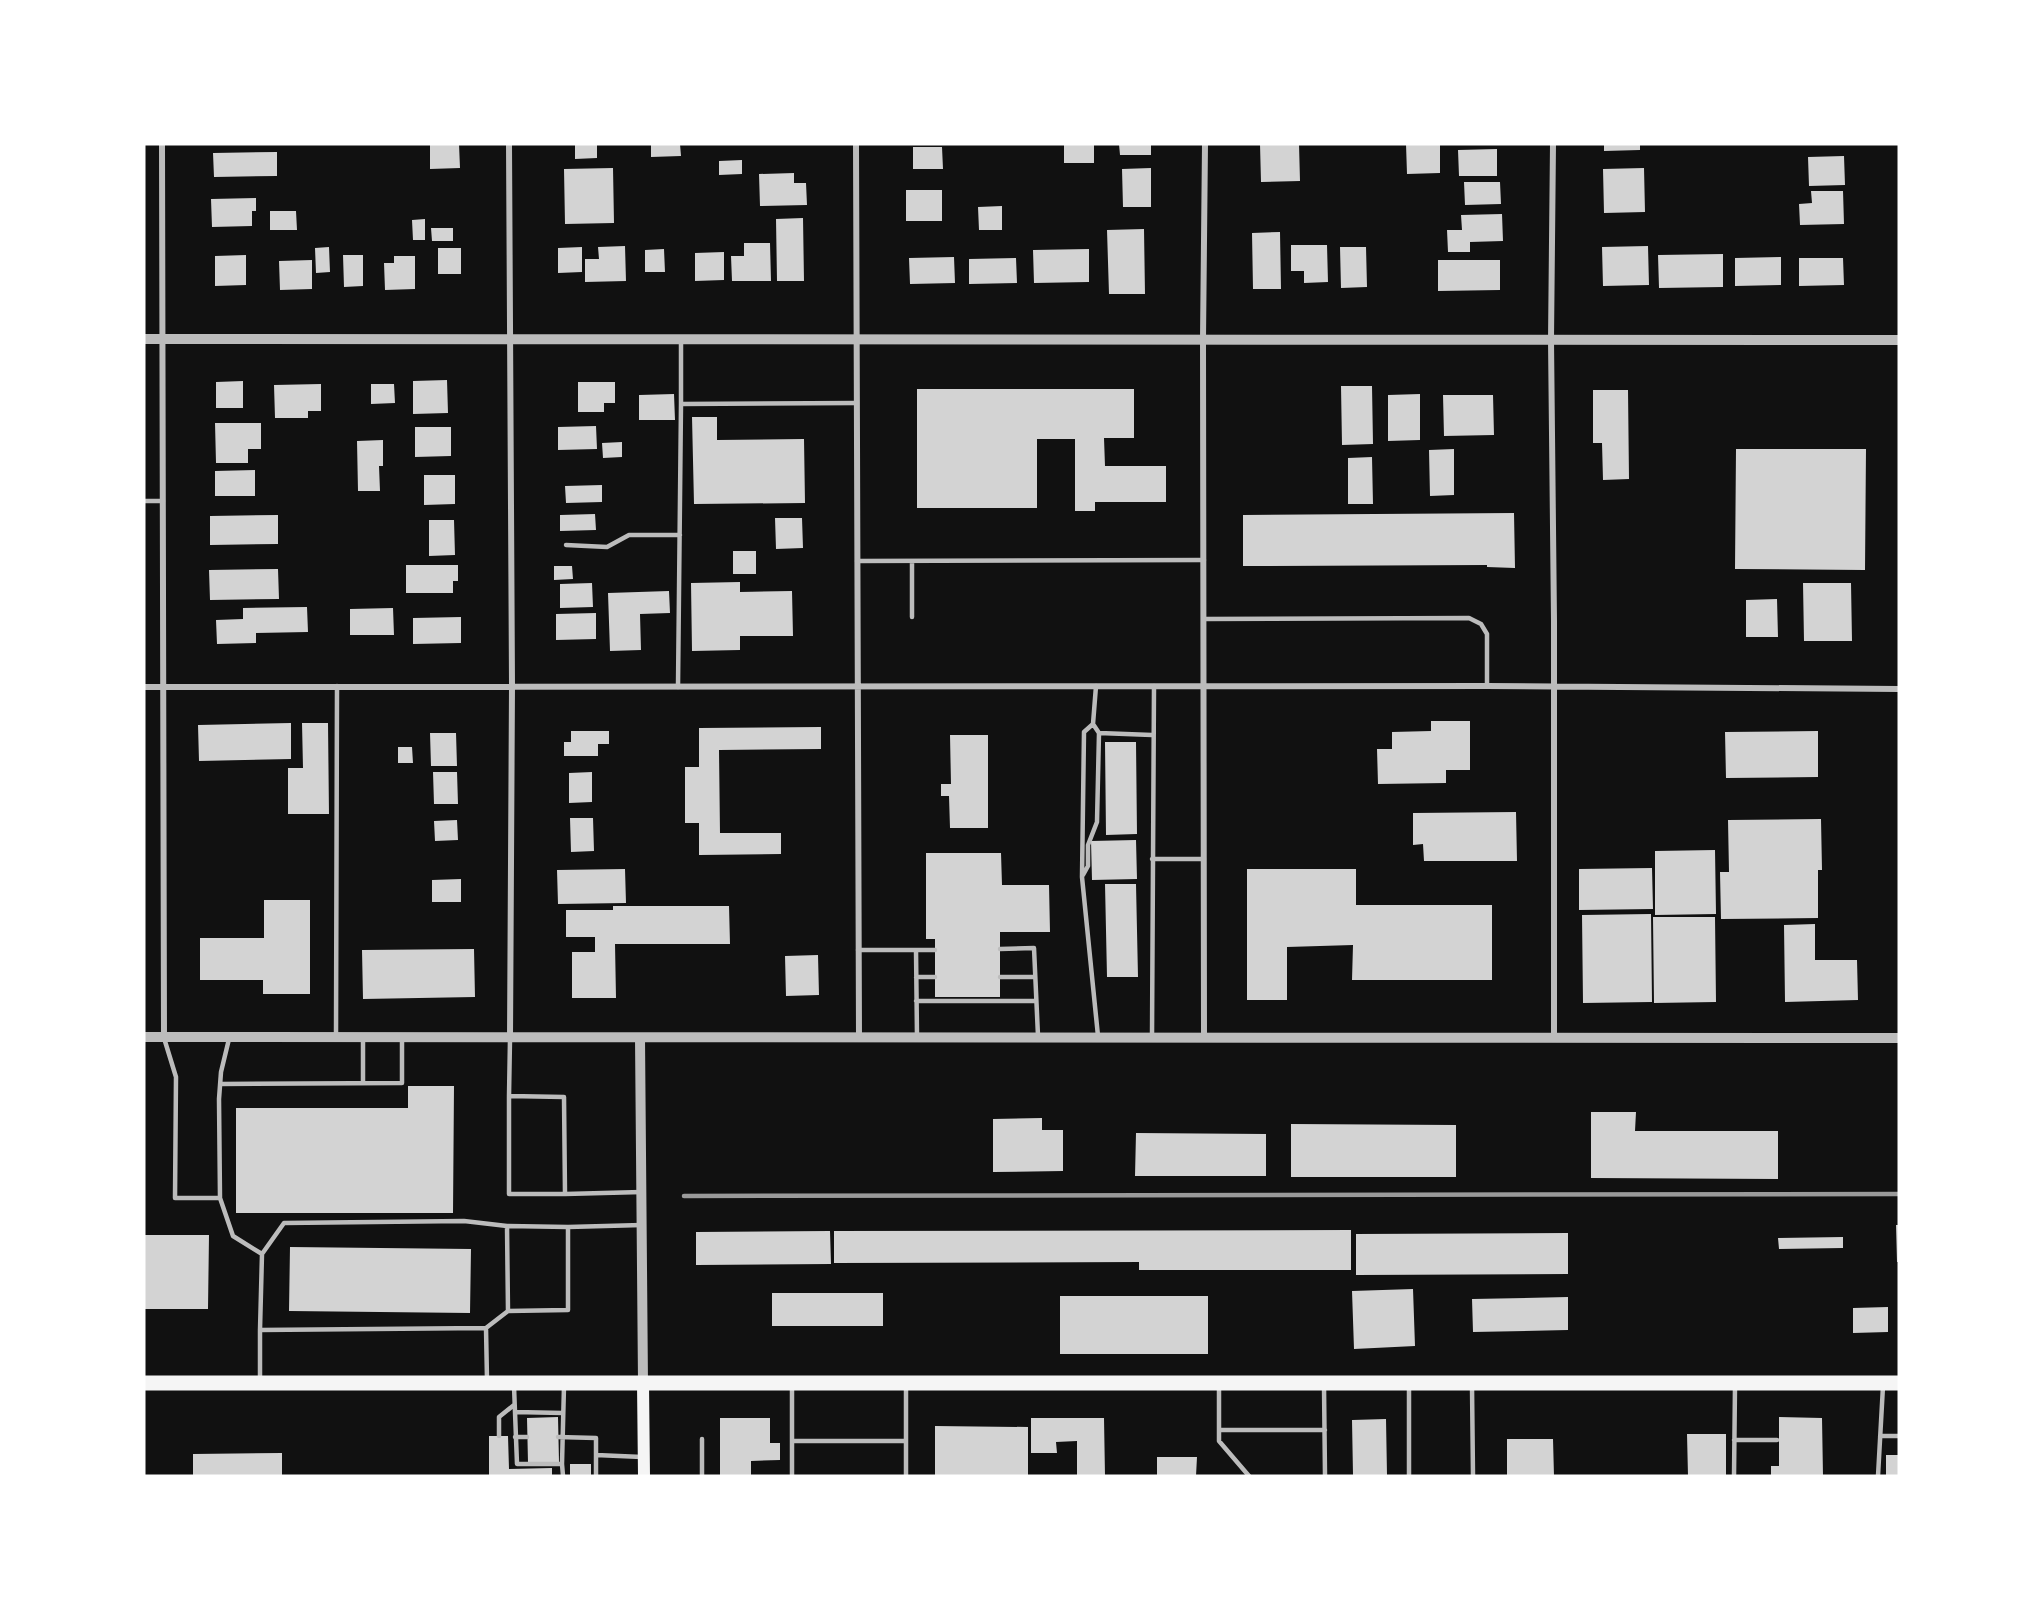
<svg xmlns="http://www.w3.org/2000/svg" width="2043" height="1620" font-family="'Libre Baskerville',serif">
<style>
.building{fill:#d3d3d3}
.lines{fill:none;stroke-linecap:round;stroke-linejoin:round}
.service{stroke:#bcbcbc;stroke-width:4.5}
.minor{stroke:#bcbcbc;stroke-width:6}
.tertiary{stroke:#bcbcbc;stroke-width:10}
.secondary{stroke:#f5f5f5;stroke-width:12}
.primary{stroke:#f5f5f5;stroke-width:15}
.rail{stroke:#9a9a9a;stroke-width:4.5}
</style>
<rect width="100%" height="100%" fill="#111"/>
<path class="building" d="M459,144L460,168L430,169V145Z
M575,144H597V158L575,159Z
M651,144H680L681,156L651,157Z
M1064,144H1094V163H1064Z
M1119,144H1151V155H1120Z
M1260,144H1299L1300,181L1261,182Z
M1406,144H1440V173L1407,174Z
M1604,144H1640V150L1604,151Z
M913,147H942L943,169H913Z
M1497,149V176H1459L1458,150Z
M277,152V176L214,177L213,153Z
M1844,156L1845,185L1809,186L1808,157Z
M742,160V174L719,175V161Z
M613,168L614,223L565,224L564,169Z
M1151,168V207H1123L1122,169Z
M1644,168L1645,212L1604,213L1603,169Z
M794,173V183H806L807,205L760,206L759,174Z
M1464,182H1500L1501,204L1465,205Z
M906,190H942V221H906Z
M1811,191H1843L1844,224L1800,225L1799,204L1812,203Z
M256,198V211H252V226L212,227L211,199Z
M1002,206V230H979L978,207Z
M270,211H296L297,230H270Z
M1502,214L1503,241L1470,242V252H1448L1447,230H1462L1461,215Z
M803,218L804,281H777L776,219Z
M425,219V240H413L412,220Z
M431,228H453V241H432Z
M1144,229L1145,294H1109L1107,230Z
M1280,232L1281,289H1253L1252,233Z
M744,243H770L771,281H732L731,256H744Z
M1291,245H1327L1328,282L1304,283V271H1291Z
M625,246L626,281L585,282V259H599L598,247Z
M1648,246L1649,285L1603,286L1602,247Z
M329,247L330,272L316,273L315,248Z
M582,247V272L558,273V248Z
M1340,247H1366L1367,287L1341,288Z
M438,248H461V274H438Z
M664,249L665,272H645V250Z
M1089,249V282L1034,283L1033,250Z
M724,252V280L695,281V253Z
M1723,254V287L1659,288L1658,255Z
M246,255V285L215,286V256Z
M343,255H363V286L344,287Z
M394,256H415V289L385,290L384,263H394Z
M954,257L955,283L910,284L909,258Z
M1781,257V285L1735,286V258Z
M1016,258L1017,283L969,284V259Z
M1799,258H1843L1844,285L1799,286Z
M312,260V289L280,290L279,261Z
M1438,260H1500V290L1438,291Z
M447,380L448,413L413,414V381Z
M243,381V408H216V382Z
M578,382H615V403H604V412H578Z
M321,384V411H308V418H275L274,385Z
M371,384H394L395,403L371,404Z
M1341,386H1372L1373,444L1342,445Z
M917,389H1134V438H1104L1105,466H1166V502H1095V511H1075V439H1037V508H917Z
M1593,390H1628L1629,479L1603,480L1602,443H1593Z
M674,394L675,420H639V395Z
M1420,394V440L1388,441V395Z
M1443,395H1493L1494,435L1444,436Z
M692,417H717V440L804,439L805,503L694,504Z
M215,423H261V449H248V463H216Z
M596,426L597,449L558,450V427Z
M415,427H451V456L415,457Z
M383,440V466H379L380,491H358L357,441Z
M622,442V457L603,458L602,443Z
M1454,449V495L1430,496L1429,450Z
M1736,449H1866L1865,570L1735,569Z
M1372,457L1373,504H1348V458Z
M255,470V496H215V471Z
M424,475H455V504L424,505Z
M602,485V502L566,503L565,486Z
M1514,513L1515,568L1487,567V565L1243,566V515Z
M595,514L596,530L560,531V515Z
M278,515V544L210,545V516Z
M775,518H802L803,548L776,549Z
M429,520H454L455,555L429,556Z
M733,551H756V574H733Z
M406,565H458V581H453V593H406Z
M554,566H572L573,579L554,580Z
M278,569L279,599L210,600L209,570Z
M740,582V592L792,591L793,636H740V650L692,651L691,583Z
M592,583L593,607L560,608V584Z
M1803,583H1851L1852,641H1804Z
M669,591L670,613L640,614L641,650L610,651L608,593Z
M1777,599L1778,637H1746V600Z
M307,607L308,632L256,633V643L217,644L216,620L243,619V608Z
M393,608L394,635H350V609Z
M596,613V639L556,640V614Z
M461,617V643L413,644V618Z
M1431,721H1470V770H1446V783L1378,784L1377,749H1392V732L1431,731Z
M291,723V759L199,761L198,725Z
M302,723H328L329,814H288V768H303Z
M821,727V749L719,750L720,833H781V854L699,855V823H685V767H699V728Z
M571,731H609V744H598V756H564V742H571Z
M1818,731V777L1726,778L1725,732Z
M430,733H456L457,766H431Z
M950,735H988V828H950L949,796H941V784H951Z
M1105,742H1136L1137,834L1106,835Z
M398,747H412L413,763H398Z
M433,772H457L458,804H434Z
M592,772V802L569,803V773Z
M1516,812L1517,861H1424L1423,844L1413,845V813Z
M570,818H593L594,851L571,852Z
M1821,819L1822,870H1818V918L1721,919L1720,872H1729L1728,820Z
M457,820L458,840L435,841L434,821Z
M1136,840L1137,879L1092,880L1091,841Z
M1715,850L1716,914L1655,915V851Z
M926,853H1001L1002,885H1049L1050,932H1000V997H935V939H926Z
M1652,868L1653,909L1579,910V869Z
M625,869L626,903L558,904L557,870Z
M1247,869H1356V905H1492V980H1352L1353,945L1287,947V1000H1247Z
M461,879V902H432V880Z
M1105,884H1136L1138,977H1107Z
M264,900H310V994H263V980H200V938H264Z
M613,906H729L730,944H615L616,998H572V952H595V937H566V910H613Z
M1651,914L1652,1002L1583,1003L1582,915Z
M1653,917H1715L1716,1002L1654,1003Z
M1815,924V960H1857L1858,1000L1785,1002L1784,925Z
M474,949L475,997L363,999L362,950Z
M818,955L819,995L786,996L785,956Z
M408,1086H454L453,1213H236V1108H408Z
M1591,1112H1636L1635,1131H1778V1179L1591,1178Z
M1042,1118V1130H1063V1171L993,1172V1119Z
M1291,1124L1456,1125V1177H1291Z
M1136,1133L1266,1134V1176H1135Z
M1896,1225H1899V1262H1897Z
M1351,1230V1270H1139V1262L834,1263V1231Z
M830,1231L831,1264L696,1265V1232Z
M1568,1233V1274L1356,1275V1234Z
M144,1235H209L208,1309H144Z
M1843,1237V1248L1779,1249L1778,1238Z
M290,1247L471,1249L470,1313L289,1311Z
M1413,1289L1415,1346L1354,1349L1352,1291Z
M772,1293H883V1326H772Z
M1060,1296H1208V1354H1060Z
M1568,1297V1330L1473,1332L1472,1299Z
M1888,1307V1332L1853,1333V1308Z
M558,1417L559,1462L528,1463L527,1418Z
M1779,1417L1822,1418L1823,1476H1771V1466H1779Z
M720,1418H770V1443H780V1460L751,1461V1476H720Z
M1031,1418H1104L1105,1476H1077V1441L1056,1442L1057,1453H1031Z
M1386,1419L1387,1475H1353L1352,1420Z
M935,1426L1028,1427V1476H935Z
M1687,1434H1726V1476H1688Z
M489,1436H508L509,1469L552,1468V1476H489Z
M1507,1439H1553L1554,1476H1507Z
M282,1453V1476H193V1454Z
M1886,1455H1899V1476H1886Z
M1157,1457H1197L1196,1476H1157Z
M570,1464H591V1476H570Z"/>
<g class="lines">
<path class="service" d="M681,404V340
M144,501H163
M566,545L607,547L629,535H680
M857,561L1204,560
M912,561V617
M1204,619L1469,618L1481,624L1487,634V686
M1096,686L1093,724L1084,732L1082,877L1098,1036
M678,687L681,404L857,403
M1099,733L1152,735
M1152,859H1204
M1083,875L1088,866V845L1097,822L1099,733L1093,724
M1000,949L1034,948L1038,1036
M858,950H935
M916,950L917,1037
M916,977H935
M1000,977H1035
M916,1001H1036
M336,1037L337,686
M1152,1037L1154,686
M164,1038L176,1077L175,1198H220
M363,1038V1083
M229,1039L221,1072L219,1099L220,1198L233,1236L262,1254
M220,1084L402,1083V1038
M509,1096L510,1039
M565,1194H509V1096L564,1097L565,1194L642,1192
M508,1311L507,1226L568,1227
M486,1328L508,1311L568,1310V1227L642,1225
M260,1330L262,1254L284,1223L464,1221L507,1226
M260,1380V1330L486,1328L487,1380
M514,1386L517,1464H562L564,1386
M792,1386V1476
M906,1386V1476
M1219,1386V1441L1249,1476
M1324,1386L1325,1476
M1409,1386V1476
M1472,1386L1473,1476
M515,1412L563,1413
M1219,1430H1325
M499,1436V1417L514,1405
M1880,1436H1899
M515,1437H527
M558,1437L596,1438V1476
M1734,1440H1777
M792,1441H906
M596,1455L642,1457
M562,1464L563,1476
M702,1476V1439
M1734,1476L1735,1386
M1878,1476L1883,1386"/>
<path class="minor" d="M162,144L164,1037
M509,144L512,686L510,1038
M856,144L859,1038
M1553,144L1551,340L1554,621V1037
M144,687L1487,686L1899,689
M1204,1037L1203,339L1205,144"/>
<path class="tertiary" d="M144,339L1899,340
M144,1037L1899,1038
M640,1038L643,1383"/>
<path class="secondary" d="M643,1383L644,1476"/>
<path class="primary" d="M144,1383H1899"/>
<path class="rail" d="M684,1196L1899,1194"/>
</g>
<rect width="2043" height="1620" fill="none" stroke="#ffffff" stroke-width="291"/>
</svg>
